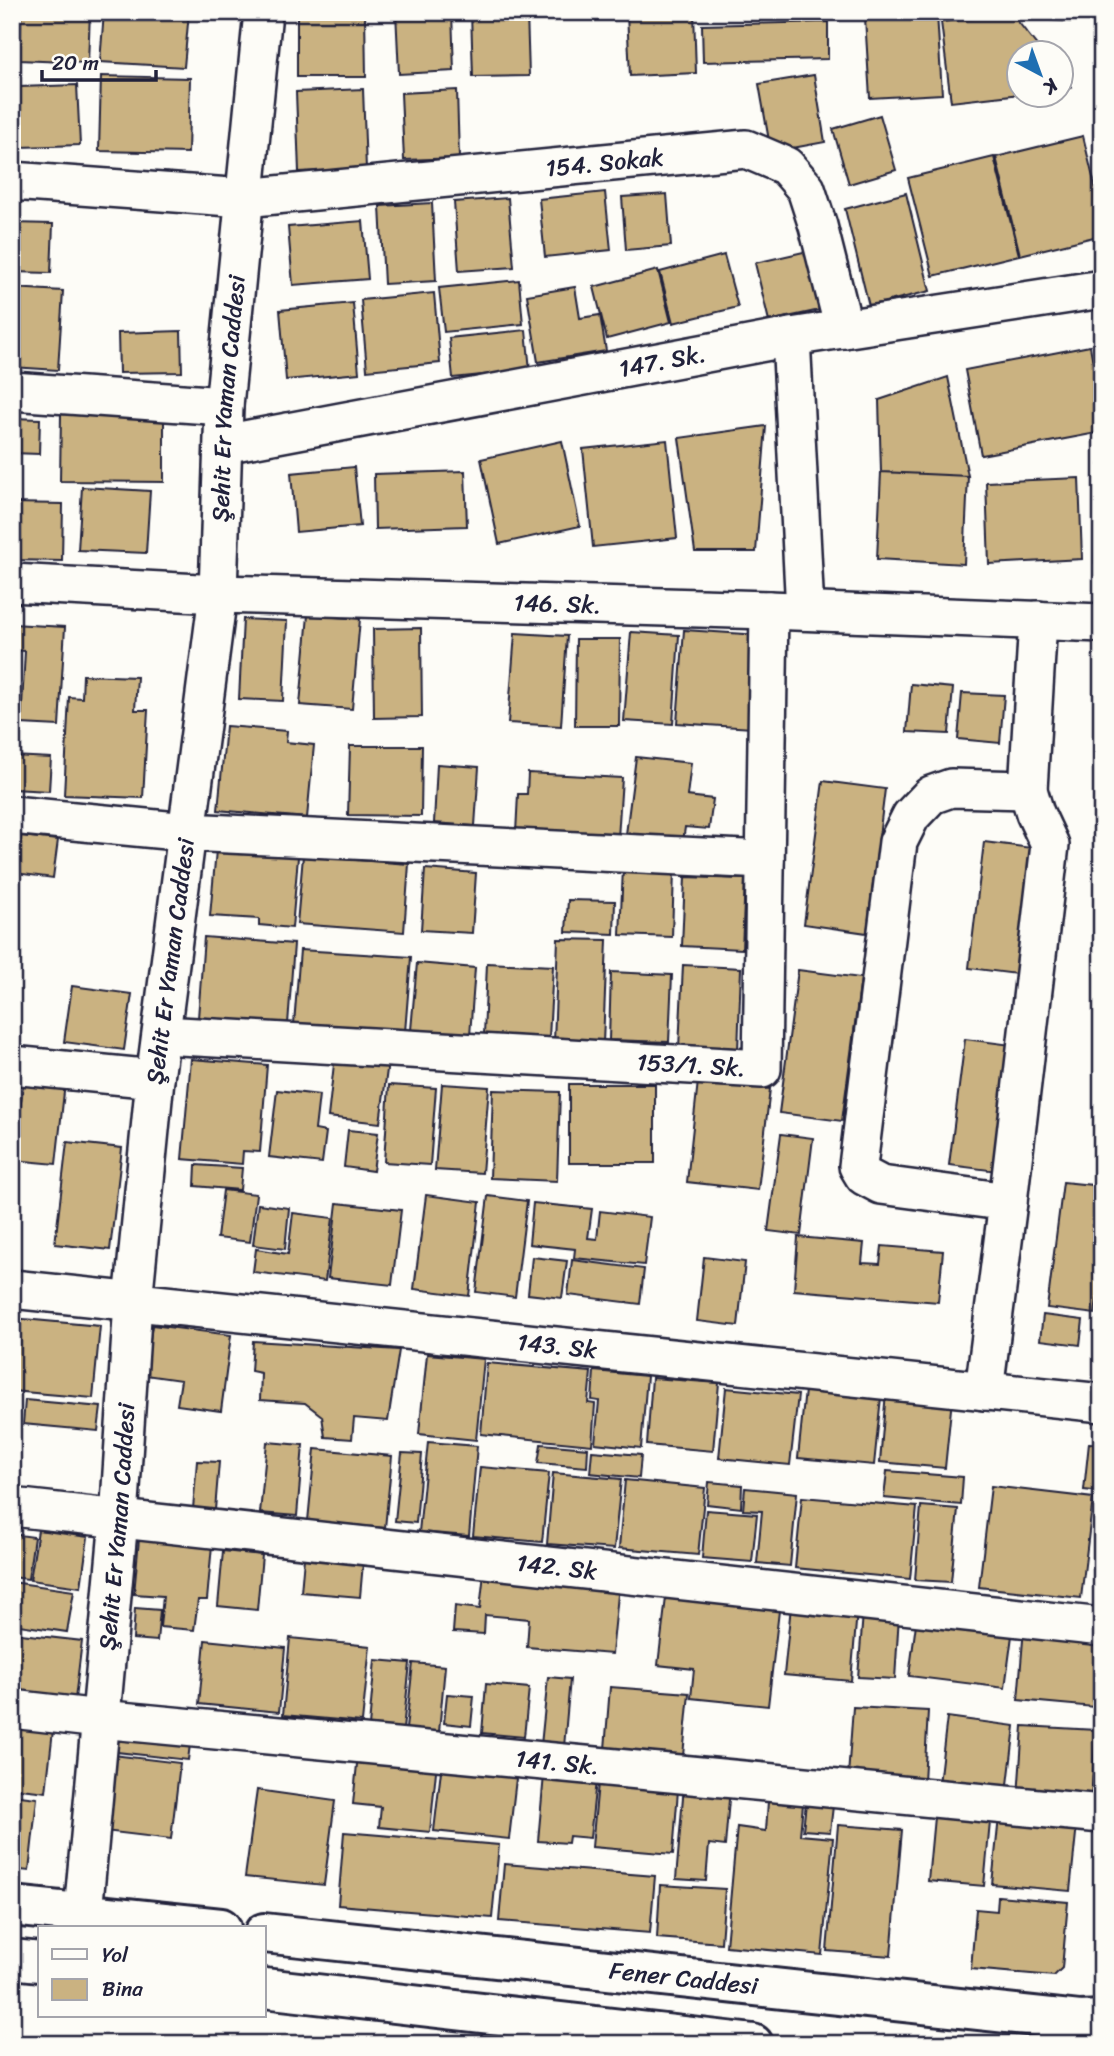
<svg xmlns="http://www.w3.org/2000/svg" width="1114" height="2056" font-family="Sriracha,sans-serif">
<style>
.building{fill:#cab281;stroke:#22223b;stroke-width:2}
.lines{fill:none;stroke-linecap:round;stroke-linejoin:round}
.minor-casing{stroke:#22223b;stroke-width:42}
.secondary-casing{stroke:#22223b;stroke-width:44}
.minor{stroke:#fdfcf7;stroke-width:37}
.secondary{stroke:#fdfcf7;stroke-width:38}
.labels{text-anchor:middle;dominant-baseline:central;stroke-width:7;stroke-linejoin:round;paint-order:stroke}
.street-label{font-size:24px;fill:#22223b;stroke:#fdfcf7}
</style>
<rect width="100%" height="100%" fill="#fdfcf7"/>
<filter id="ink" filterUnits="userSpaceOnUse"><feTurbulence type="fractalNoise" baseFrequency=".0143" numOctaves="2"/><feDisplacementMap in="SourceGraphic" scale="14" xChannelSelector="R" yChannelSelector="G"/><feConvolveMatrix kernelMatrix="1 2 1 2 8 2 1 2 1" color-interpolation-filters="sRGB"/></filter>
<g filter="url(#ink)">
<path class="building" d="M21,12H90L88,63L19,60Z
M104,12H189L184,67L100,62Z
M297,12H365L366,77H297Z
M396,12H452L454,71L399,74Z
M471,12H527L529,76L473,77Z
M694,12L696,73L630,76L627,13Z
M1022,12H1092L1091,23L1022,18Z
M937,14L942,94L870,98L865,18Z
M1012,14L1042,52H1020V94L951,102L941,22Z
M828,22V59L703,62L702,25Z
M814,75L825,142L771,152L759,84Z
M101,76L190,78L188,153L99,151Z
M1062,77L1071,88L1062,89Z
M77,85L80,145L21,147L19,87Z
M363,89L366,169L299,172L296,92Z
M457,90L459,158L404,160L401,93Z
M880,115L896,170L849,184L833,129Z
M1083,136L1102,215V235L1020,255L996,157Z
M994,157L1019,255L933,276L908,178Z
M605,192L611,250L545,257L539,199Z
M906,193L930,291L869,306L845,209Z
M667,194L671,246L626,250L622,197Z
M508,198L514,267L459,271L454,202Z
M432,203L436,281L384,284L380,206Z
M363,221L368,279L293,285L288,227Z
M12,223L53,224L51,273L12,272Z
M821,248L820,310L769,321L755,263Z
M724,255L738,307L673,323L660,272Z
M658,270L671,322L607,339L594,287Z
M519,280L523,324L444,332L439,288Z
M575,287L580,318L600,315L606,351L538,362L527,295Z
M12,288L63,291L58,370L12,367Z
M434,293L440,363L367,370L361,300Z
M353,303L359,373L286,380L280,310Z
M526,330L530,370L453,378L449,338Z
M181,331L182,372L119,373L118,333Z
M1090,346L1102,411V432L981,455L965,370Z
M948,377L968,476L881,472L879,400Z
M61,414L164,415V482L60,481Z
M12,418L40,419L39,454L12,453Z
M766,426L756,552H695L679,438Z
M667,440L677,538L593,547L583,449Z
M562,441L580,526L499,544L481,459Z
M1100,462H1102V564L1095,563Z
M354,467L360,526L296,532L291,473Z
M465,471L467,526L375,529L374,474Z
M881,472L968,476L964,564L877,559Z
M1079,478L1082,559L989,564L986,482Z
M82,487L150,491L146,553L78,550Z
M12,503L63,504L62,561L12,560Z
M308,615L360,619L352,709L300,705Z
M243,619L287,621L283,701L239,699Z
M12,624L65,627L59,726L21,724L25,651L12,650Z
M421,628L422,717L374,718L373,629Z
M684,630L760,635L752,728L677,723Z
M631,632L679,635L673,724L624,721Z
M515,633L567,636L561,726L508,723Z
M576,639H620L619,726H575Z
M83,675L137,677L135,710H148L143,798L64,795L69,697L82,698Z
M911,684L953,688L949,734L907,732Z
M962,693L1004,695L1000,743L958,739Z
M226,726L287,731L286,742L314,745L307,818L218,810Z
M350,746H422L421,816L348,815Z
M12,756L51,758L49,791L12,789Z
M636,757L691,763L687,796L713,799L709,829L685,827L682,849L625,842Z
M437,764L479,767L475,826L434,823Z
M528,773L622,778L618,838L516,833L518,794H527Z
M823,781L885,789L867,933L804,924Z
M21,836L58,840L53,878L15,873Z
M984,842L1032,848L1016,974L969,968Z
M216,850L298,857L292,928L259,925V919L210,916Z
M303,856L409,864L404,932L297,924Z
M623,868L674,870L672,937L620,935Z
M425,869L476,873L472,933L421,930Z
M685,877L745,879L742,949L682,946Z
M568,900L615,901L614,934L566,932Z
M204,937L294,944L288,1024L198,1018Z
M558,939L607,940L603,1044L554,1042Z
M300,950L411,957L405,1032L294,1024Z
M417,963L475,968L470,1035L411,1030Z
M487,963L553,966L549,1038L484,1035Z
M683,965L741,968L738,1051L679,1048Z
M798,970L861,978L842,1121L779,1113Z
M611,972L672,975L669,1042L609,1040Z
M72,986L132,994L124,1050L64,1042Z
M965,1039L1012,1045L997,1171L949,1165Z
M335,1055L388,1062L380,1123L328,1117Z
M191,1059L267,1065L260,1152L243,1151L242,1164L182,1159Z
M24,1078L65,1083L56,1164L14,1160Z
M698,1081L770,1089L758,1190L687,1182Z
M442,1084L489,1087L482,1173L435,1170Z
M569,1084H655V1163H569Z
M389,1085L436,1088L430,1165L384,1162Z
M277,1090L319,1095L315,1130L326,1132L322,1163L269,1157Z
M493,1090L560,1092L557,1181L490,1178Z
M348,1130L378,1133L373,1171L344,1167Z
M781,1134L813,1138L801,1235L768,1231Z
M67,1142L122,1148L110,1250L55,1244Z
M196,1165L242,1168L240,1190L195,1186Z
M1063,1182L1102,1186V1258L1095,1314L1047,1308Z
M223,1190L256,1194L250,1242L217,1238Z
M426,1195L480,1202L469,1296L414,1289Z
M488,1196L527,1201L515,1297L476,1292Z
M337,1203L401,1210L392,1285L328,1278Z
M533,1203L592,1209L588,1238L597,1239L600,1211L650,1217L644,1265L574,1258L575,1249L529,1244Z
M258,1204L289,1208L285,1249L253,1245Z
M293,1213L333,1218L325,1281L253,1272L256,1249L288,1254Z
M798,1237L864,1243L862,1263L880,1264L882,1246L943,1251L938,1302L794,1290Z
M532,1257L567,1261L562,1298L528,1294Z
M704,1257L745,1262L738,1326L697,1321Z
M572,1260L644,1269L640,1304L568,1295Z
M1043,1315L1083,1320L1080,1345L1040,1340Z
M12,1318L100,1326L93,1398L12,1391Z
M152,1325L231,1335L221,1411L177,1405L181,1380L145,1375Z
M253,1341L399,1350L388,1421L354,1418L352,1439L325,1437L322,1416L305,1403L260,1400L261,1373L251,1371Z
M427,1354L484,1359L476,1440L419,1434Z
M487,1363L591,1372L588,1403L595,1404L592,1445L481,1434Z
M594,1371L647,1376L641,1448L595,1443L599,1401L592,1400Z
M652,1378L719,1383L713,1451L647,1445Z
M726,1388L798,1395L790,1465L719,1458Z
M805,1390L881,1397L874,1465L798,1458Z
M886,1392L952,1399L945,1468L880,1462Z
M25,1400L101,1407L98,1431L23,1424Z
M267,1442L303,1445L297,1516L260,1513Z
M428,1442L477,1446L469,1536L419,1532Z
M1089,1443L1102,1444V1492L1084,1490Z
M541,1444L588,1448L587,1467L538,1463Z
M315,1449L392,1456L385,1528L308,1521Z
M592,1451L641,1455L639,1478L590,1473Z
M402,1453L422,1454L416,1523L395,1521Z
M197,1461L219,1462L215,1510L193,1509Z
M480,1467L549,1473L542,1542L473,1536Z
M887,1471L963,1477L961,1505L884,1498Z
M553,1473L621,1479L614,1549L547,1544Z
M625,1480L705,1488L698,1555L619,1548Z
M709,1482L742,1485L741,1508L707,1504Z
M991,1486L1093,1498L1081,1598L979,1587Z
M745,1488L797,1493L790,1566L757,1563L762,1511L743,1510Z
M802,1497L917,1507L910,1579L795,1568Z
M921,1506L958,1509L951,1582L915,1580Z
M706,1510L757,1514L752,1562L702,1558Z
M38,1530L88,1537L81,1587L30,1580Z
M12,1534L34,1537L28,1579L12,1577Z
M139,1539L212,1545L207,1600H198L194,1630L160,1627L163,1596L134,1594Z
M223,1551L262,1555L257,1610L218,1606Z
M304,1558L363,1563L360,1597L301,1592Z
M484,1573L619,1585L612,1654L527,1647L529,1619L485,1615L484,1634L453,1632L455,1606L480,1609Z
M12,1582L74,1591L67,1632L12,1624Z
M667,1589L780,1602L768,1706L691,1698L694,1669L658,1665Z
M791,1606L857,1611L851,1681L784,1675Z
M135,1608L160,1610L157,1641L133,1639Z
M863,1613L899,1615L895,1679L858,1677Z
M917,1616L1013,1628L1005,1688L909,1676Z
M1024,1628L1100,1635L1094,1707L1018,1700Z
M12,1633L82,1641L75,1699L12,1692Z
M290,1638L370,1646L362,1722L283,1715Z
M205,1640L285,1648L279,1712L199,1704Z
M375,1660L410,1663L403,1729L369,1726Z
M413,1663L445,1666L439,1732L406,1729Z
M548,1677L570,1679L564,1747L541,1745Z
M486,1684L529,1688L524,1737L482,1733Z
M610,1687L689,1693L683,1756L605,1749Z
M447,1694L474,1696L471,1726L444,1723Z
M853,1707L928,1711L924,1781L848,1776Z
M947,1717L1015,1726L1007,1793L939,1784Z
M12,1725L53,1730L46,1792L12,1788Z
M1023,1726L1096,1730L1091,1800L1018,1796Z
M119,1728L191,1737L188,1760L117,1752Z
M358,1754L437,1761L430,1832L379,1827L381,1807L353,1804Z
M113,1755L180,1763L171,1839L104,1831Z
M442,1762L517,1770L509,1839L434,1831Z
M544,1775L596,1780L590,1838L569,1836L568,1843L538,1841Z
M598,1783L678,1790L673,1854L592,1847Z
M684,1785L730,1788L725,1846L709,1844L706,1881L676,1879Z
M257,1790L335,1801L324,1885L245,1877Z
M12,1795L37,1798L29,1871L12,1869Z
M768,1801L803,1804L800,1835L833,1838L822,1955L726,1946L737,1827L766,1831Z
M806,1803L833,1806L830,1832L803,1830Z
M934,1817L990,1822L984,1886L928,1881Z
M999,1817L1077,1824L1070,1891L992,1884Z
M838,1825L902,1830L891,1956L827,1951Z
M344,1832L499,1845L492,1918L338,1905Z
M504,1864L655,1876L650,1933L499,1921Z
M660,1885L725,1889L721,1943L657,1938Z
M998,1896L1068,1902L1062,1968L1054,1976L971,1969L976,1909L997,1911Z
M12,2040L56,2043V2044H12Z"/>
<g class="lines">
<g class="minor-casing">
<g id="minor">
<path id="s1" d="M12,181L244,198L746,149L786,166L806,189L818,226L844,329"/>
<path d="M791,337L805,611"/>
<path d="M12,391L224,406"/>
<path id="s2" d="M224,444L791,337L1102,289"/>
<path id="s3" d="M12,583L218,594L769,610L1102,623"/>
<path d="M12,815L187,832L765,860"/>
<path id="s4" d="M162,1035L762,1069L769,610"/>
<path d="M12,1065L155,1079"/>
<path d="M1008,1202L881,1185L864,1176L858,1166L898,842L911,816L931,795L951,788L1028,790"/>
<path id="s5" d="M12,1289L1102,1403"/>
<path d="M984,1391L1008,1202L1050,845L1035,813L1028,790L1038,620"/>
<path id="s6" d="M12,1507L1102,1627"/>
<path id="s7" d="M12,1709L100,1719L1102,1814"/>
<path id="s8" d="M83,1913L119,1519L133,1302L155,1079L218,594L224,406L263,12"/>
</g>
</g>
<g class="secondary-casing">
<g id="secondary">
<path d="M12,1906L221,1928"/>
<path id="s9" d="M264,1933L1080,2021L1102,2020"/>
<path d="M12,1959L40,1962"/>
<path d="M264,1988L753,2044"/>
</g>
</g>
<use href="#minor" class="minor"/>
<use href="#secondary" class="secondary"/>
</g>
</g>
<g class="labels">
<g class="street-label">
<text stroke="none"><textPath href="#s1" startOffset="595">154. Sokak</textPath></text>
<text stroke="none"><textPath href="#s2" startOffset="446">147. Sk.</textPath></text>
<text stroke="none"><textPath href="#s8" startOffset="1522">Şehit Er Yaman Caddesi</textPath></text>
<text stroke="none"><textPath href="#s3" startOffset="546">146. Sk.</textPath></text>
<text stroke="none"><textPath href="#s8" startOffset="956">Şehit Er Yaman Caddesi</textPath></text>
<text stroke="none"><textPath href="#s4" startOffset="530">153/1. Sk.</textPath></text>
<text stroke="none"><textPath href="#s5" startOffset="548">143. Sk</textPath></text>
<text stroke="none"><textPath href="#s8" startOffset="388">Şehit Er Yaman Caddesi</textPath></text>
<text stroke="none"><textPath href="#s6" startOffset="548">142. Sk</textPath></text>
<text stroke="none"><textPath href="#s7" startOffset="548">141. Sk.</textPath></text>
<text stroke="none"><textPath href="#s9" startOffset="422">Fener Caddesi</textPath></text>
</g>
</g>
<rect width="1114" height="2056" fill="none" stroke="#fdfcf7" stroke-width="42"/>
<rect x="21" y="21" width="1072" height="2014" fill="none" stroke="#22223b" stroke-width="2.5" filter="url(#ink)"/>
<rect x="38" y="1926" width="228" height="91" fill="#fdfcf7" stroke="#a5a5ac" stroke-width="2"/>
<rect x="52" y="1949" width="35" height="10" fill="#fdfcf7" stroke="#a5a5ac" stroke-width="2"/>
<text x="102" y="1962" font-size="21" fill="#22223b">Yol</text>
<rect x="52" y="1979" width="35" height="21" fill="#cab281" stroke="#a5a5ac" stroke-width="2"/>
<text x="102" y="1996" font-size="21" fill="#22223b">Bina</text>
<g transform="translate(1040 74) rotate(139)"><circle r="33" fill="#fdfcf7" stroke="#a5a5ac" stroke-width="2"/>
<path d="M0-5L12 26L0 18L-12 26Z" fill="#1f6fb2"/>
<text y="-10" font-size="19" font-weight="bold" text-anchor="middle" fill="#22223b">K</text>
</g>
<path d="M42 70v10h114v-10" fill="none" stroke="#22223b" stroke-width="3.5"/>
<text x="52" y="70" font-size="21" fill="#22223b" stroke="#fdfcf7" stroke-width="5" paint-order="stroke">20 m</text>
</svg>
